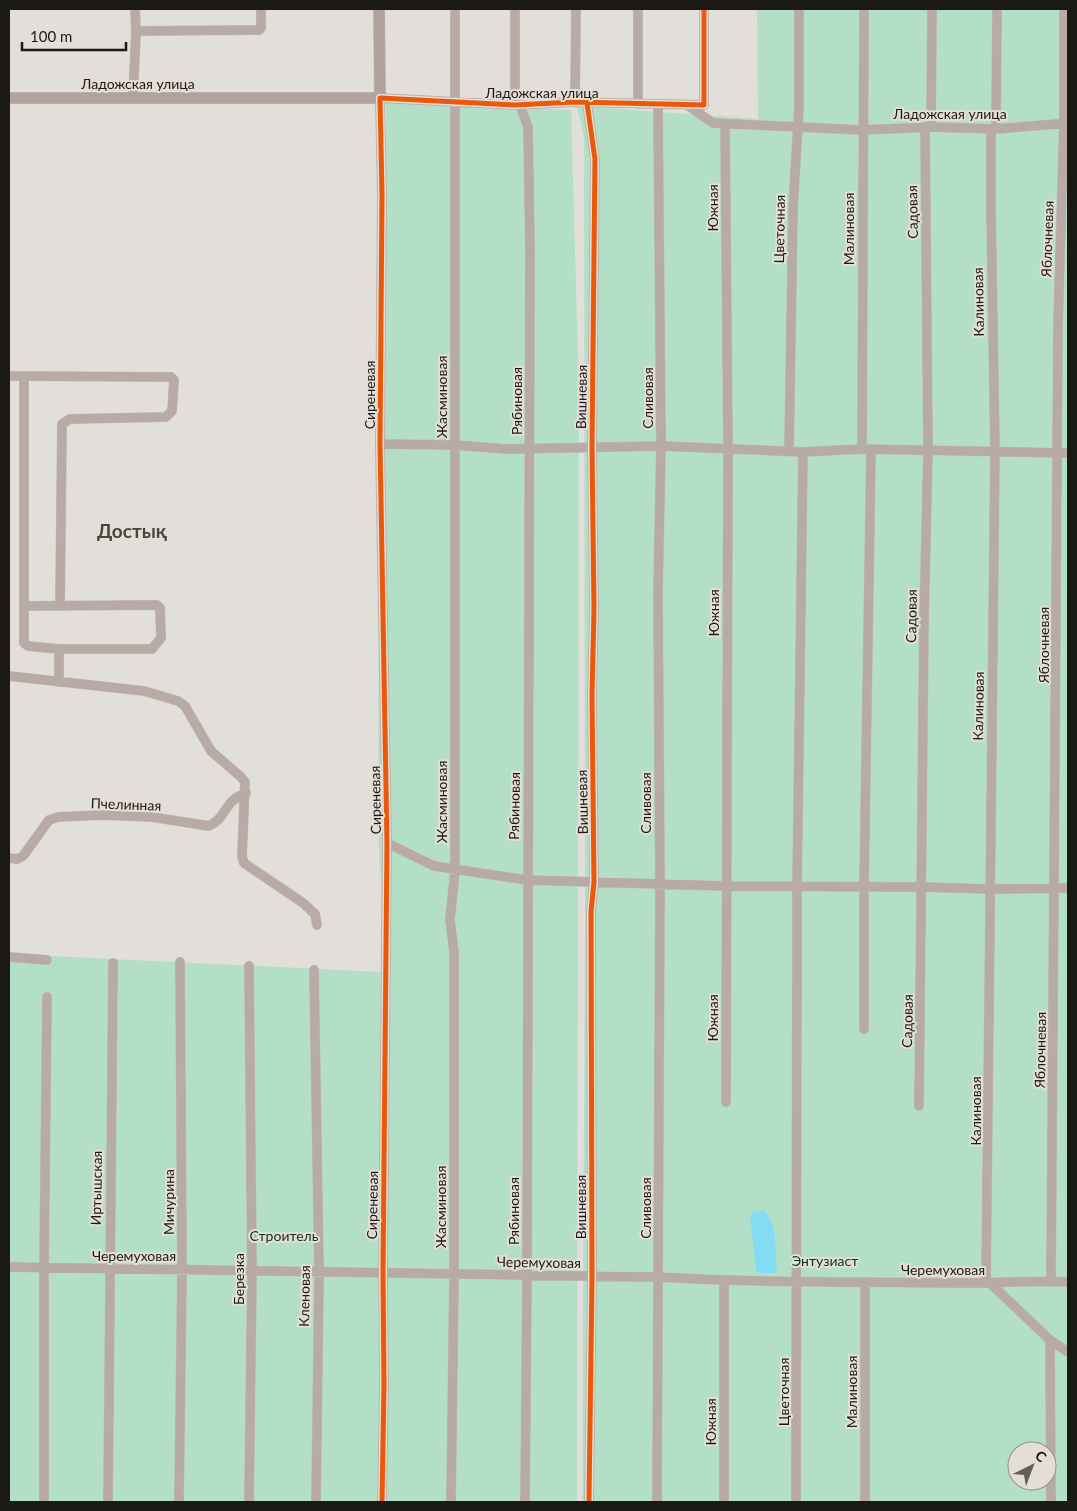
<svg xmlns="http://www.w3.org/2000/svg" width="1077" height="1511" font-family="Lato,sans-serif">
<style>
.green{fill:#b3dfc7;fill-rule:evenodd}
.water{fill:#84dbf4}
.lines{fill:none;stroke-linecap:round;stroke-linejoin:round}
.minor-casing{stroke:#bdbbb8;stroke-width:10}
.major-casing{stroke:#bdbbb8;stroke-width:12}
.minor{stroke:#b8aba6;stroke-width:9}
.major{stroke:#b2a29c;stroke-width:11}
.cycleway-casing{stroke:#e5ded6;stroke-width:8}
.cycleway{stroke:#e8590c;stroke-width:5}
.labels{text-anchor:middle;dominant-baseline:central;stroke-width:4;stroke-linejoin:round;paint-order:stroke}
.street-label{font-size:14px;fill:#1b1916;stroke:#e5ded6}
.park-label{font-size:14px;fill:#023321;stroke:#e5ded6}
.district-label{font-size:19px;font-weight:bold;fill:#4b453e;stroke:#e5ded6}
</style>
<rect width="100%" height="100%" fill="#e2deda"/>
<path class="green" d="M757,9H1068V1502H582L585,915L584,137L577,106L758,119ZM1017,1451H1047V1481H1017Z
M386,103L571,110L579,391L577,1502H9V954L382,972L381,887L378,829L380,444L385,366Z"/>
<path class="water" d="M763,1210C777,1218 775,1252 777,1268L775,1273H759L756,1271L750,1216L753,1212Z"/>
<g class="lines">
<g class="minor-casing">
<path id="minor" d="M135,9L136,31L259,30L261,28V9
M133,98L136,31
M575,102L576,9
M587,103L595,159L592,448L594,609L592,696L594,882L591,912L592,1277L589,1502
M638,104V9
M515,105V9
M687,105L713,123L862,130L931,127L996,129L1068,123
M522,111L528,127L530,250L527,1275L525,1502
M725,124L728,448L726,1102
M931,127L932,9
M996,129L997,9
M9,376L171,377L174,380L172,411L166,417L70,419L62,424L60,606
M24,376V643L28,646L59,649H152L161,638L160,608L157,605L24,606
M380,444L455,445L506,449L661,446L803,452L862,449L1068,453
M862,449L864,9
M789,451L793,208L799,107V9
M9,676L144,691L178,701L185,706L211,751L241,777L245,782L242,857L244,863L303,903L315,914L317,925
M59,682V649
M387,843L434,866L527,880L726,886L922,887L989,889L1068,888
M9,858L17,859L23,856L49,820L58,817L102,815L152,817L209,826C227,818 223,801 246,793
M9,957L47,960
M249,966L252,1271L249,1502
M314,970L319,1273L316,1502
M864,1029V887L871,449
M919,1106L924,619L928,450L925,127
M9,1267L658,1277C760,1283 863,1282 966,1283C1000,1283 1034,1280 1068,1282
M1051,1281L1058,326L1064,123V9
M865,1282V1502
M986,1283L995,450L991,210V129
M990,1283L1050,1340L1068,1352
M1050,1340L1051,1502
M44,1502V1267L47,997
M108,1502L113,963
M179,1502L182,1269L180,962
M382,1502L384,1385L383,1272L387,843L380,444L382,195L380,98L515,105L575,102L704,105V9
M451,1502L454,1274V952L450,920L455,870V9
M657,1502L660,885L658,592L661,446L658,105
M724,1502V1281
M796,1502L797,887L803,452"/>
</g>
<g class="major-casing">
<path id="major" d="M9,98H380L379,9"/>
</g>
<use href="#minor" class="minor"/>
<use href="#major" class="major"/>
<g class="cycleway-casing">
<path id="cycleway" d="M587,103L595,159L592,448L594,609L592,696L594,882L591,912L592,1277L589,1502
M382,1502L384,1385L383,1272L387,843L380,444L382,195L380,98L515,105L575,102L704,105V9"/>
</g>
<use href="#cycleway" class="cycleway"/>
</g>
<g class="labels">
<g class="street-label">
<text x="138" y="83">Ладожская улица</text>
<text x="542" y="92">Ладожская улица</text>
<text x="950" y="113">Ладожская улица</text>
<text transform="translate(712 208) rotate(-90)">Южная</text>
<text transform="translate(912 212) rotate(-91)">Садовая</text>
<text transform="translate(779 229) rotate(-89)">Цветочная</text>
<text transform="translate(848 229) rotate(-90)">Малиновая</text>
<text transform="translate(1047 239) rotate(-88)">Яблочневая</text>
<text transform="translate(978 302) rotate(-91)">Калиновая</text>
<text transform="translate(369 395) rotate(-90)">Сиреневая</text>
<text transform="translate(441 397) rotate(-90)">Жасминовая</text>
<text transform="translate(581 397) rotate(-89)">Вишневая</text>
<text transform="translate(647 398) rotate(-90)">Сливовая</text>
<text transform="translate(516 401) rotate(-90)">Рябиновая</text>
<text transform="translate(713 613) rotate(-90)">Южная</text>
<text transform="translate(911 616) rotate(-89)">Садовая</text>
<text transform="translate(1043 645) rotate(-90)">Яблочневая</text>
<text transform="translate(978 706) rotate(-89)">Калиновая</text>
<text transform="translate(375 800) rotate(-91)">Сиреневая</text>
<text transform="translate(441 802) rotate(-90)">Жасминовая</text>
<text transform="translate(582 802) rotate(-91)">Вишневая</text>
<text transform="translate(645 803) rotate(-90)">Сливовая</text>
<text transform="translate(126 804) rotate(2)">Пчелинная</text>
<text transform="translate(514 806) rotate(-89)">Рябиновая</text>
<text transform="translate(712 1018) rotate(-90)">Южная</text>
<text transform="translate(907 1021) rotate(-89)">Садовая</text>
<text transform="translate(1040 1050) rotate(-89)">Яблочневая</text>
<text transform="translate(975 1111) rotate(-90)">Калиновая</text>
<text transform="translate(96 1188) rotate(-89)">Иртышская</text>
<text transform="translate(168 1202) rotate(-90)">Мичурина</text>
<text transform="translate(372 1205) rotate(-89)">Сиреневая</text>
<text transform="translate(440 1207) rotate(-90)">Жасминовая</text>
<text transform="translate(580 1207) rotate(-90)">Вишневая</text>
<text transform="translate(645 1208) rotate(-90)">Сливовая</text>
<text transform="translate(513 1211) rotate(-90)">Рябиновая</text>
<text x="134" y="1255">Черемуховая</text>
<text transform="translate(539 1262) rotate(1)">Черемуховая</text>
<text x="943" y="1269">Черемуховая</text>
<text transform="translate(238 1279) rotate(-90)">Березка</text>
<text transform="translate(304 1296) rotate(-89)">Кленовая</text>
<text transform="translate(783 1392) rotate(-90)">Цветочная</text>
<text transform="translate(851 1392) rotate(-90)">Малиновая</text>
<text transform="translate(710 1422) rotate(-90)">Южная</text>
</g>
<g class="park-label">
<text x="284" y="1235">Строитель</text>
<text x="825" y="1260">Энтузиаст</text>
</g>
<g class="district-label">
<text x="132" y="530">Достық</text>
</g>
</g>
<rect width="1077" height="1511" fill="none" stroke="#1b1916" stroke-width="20"/>
<g transform="translate(1032 1466) rotate(42)"><circle r="24" fill="#e5ded6" stroke="#948f89"/>
<path d="M0-4L9 19L0 12L-9 19Z" fill="#615e5b"/>
<text y="-8" font-size="14" font-weight="bold" text-anchor="middle" fill="#1b1916">С</text>
</g>
<path d="M22 42v8h104v-8" fill="none" stroke="#1b1916" stroke-width="2.5"/>
<text x="30" y="42" font-size="15" fill="#1b1916" stroke="#e5ded6" stroke-width="4" paint-order="stroke">100 m</text>
</svg>
